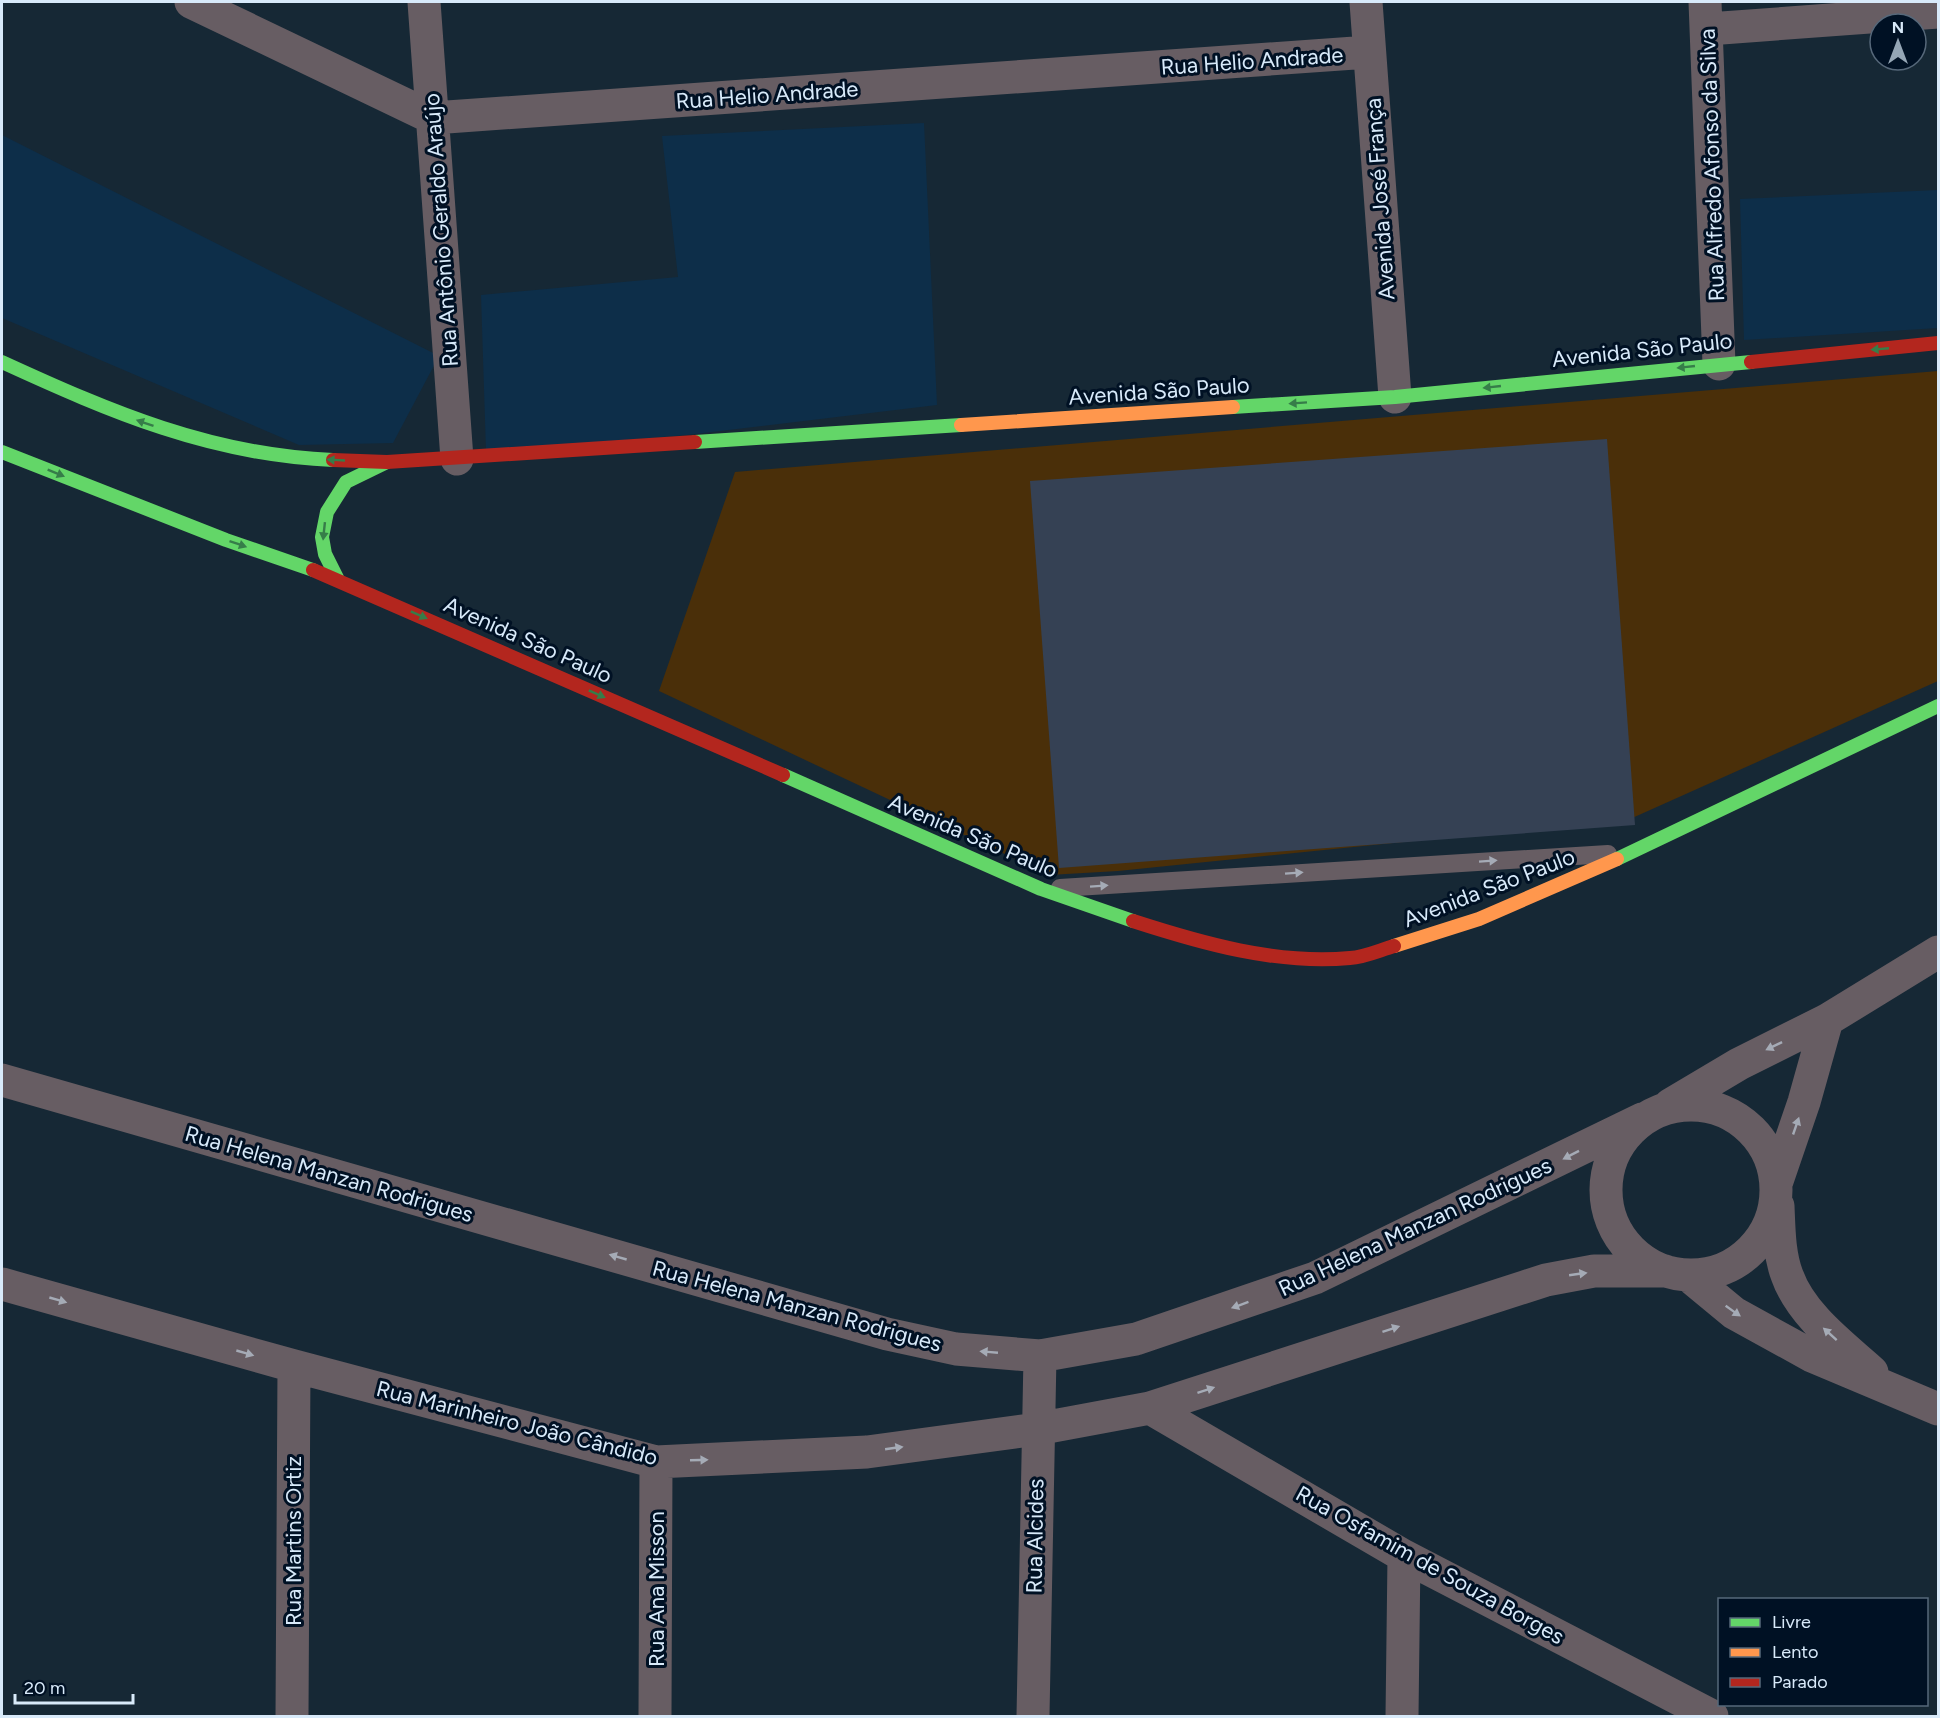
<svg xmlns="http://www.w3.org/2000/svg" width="1940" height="1718" font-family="Figtree,sans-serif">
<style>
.built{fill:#0d2e49}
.green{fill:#4a2f09}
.building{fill:#354154}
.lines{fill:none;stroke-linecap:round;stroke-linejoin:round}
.lane{stroke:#675d63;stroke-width:18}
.street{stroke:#675d63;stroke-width:33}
.fast{stroke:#63d668;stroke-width:14}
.slow{stroke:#ff974d;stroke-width:14}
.jam{stroke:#b3261e;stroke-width:14}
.oneway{fill:#367d49}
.oneway2{fill:#a5abb6}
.labels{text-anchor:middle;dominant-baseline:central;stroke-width:6;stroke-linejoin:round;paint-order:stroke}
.street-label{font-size:22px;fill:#d8eafa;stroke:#001124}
</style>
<rect width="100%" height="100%" fill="#162835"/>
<path class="built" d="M924,123L937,405L687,435L486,451L481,295L678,277L662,136Z
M2,135L439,356L393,443L299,445L2,318Z
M1938,190V328L1744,340L1740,199Z"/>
<path class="green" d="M1938,371V681L1630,819L1118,871L1049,875L659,691L735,472Z"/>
<path class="building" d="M1607,439L1635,825L1059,868L1030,481Z"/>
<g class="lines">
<path class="lane" d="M1060,888L1608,854"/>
<path class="street" d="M191,2L433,118L1369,52
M424,2L457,459
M1366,2L1395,397
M1705,2L1719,364
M1708,29L1938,12
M2,1080L887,1334L956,1349L1040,1356L1136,1339L1315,1278L1642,1119
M1606 1190a85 85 0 1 1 170 0a85 85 0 1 1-170 0Z
M1670,1105L1739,1064L1827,1020L1938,952
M1777,1181L1804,1102L1827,1020
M1778,1206C1779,1229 1779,1254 1787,1275C1801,1315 1842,1345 1872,1372
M1688,1275L1734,1313L1812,1356L1938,1409
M2,1284L294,1366L656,1462L867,1452L1037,1429L1150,1408L1546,1280L1594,1271H1665
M1150,1408L1404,1556L1712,1716
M292,1716L294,1366
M655,1716L656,1462
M1033,1716L1040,1356
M1402,1716L1404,1556"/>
<path class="fast" d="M2,362C111,412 211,455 333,460
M1233,407L1395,397L1751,362
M695,442L961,425
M2,452L226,540L313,570
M337,578L325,554L322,537L327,512L346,482L385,463
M783,775L1041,889L1133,921
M1617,859L1938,706"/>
<path class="slow" d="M961,425L1233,407
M1394,946L1479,919L1617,859"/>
<path class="jam" d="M1751,362L1938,343
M333,460L387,462L695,442
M313,570L783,775
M1133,921C1201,943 1277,965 1350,958C1365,957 1380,950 1394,946"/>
</g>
<defs><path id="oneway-solid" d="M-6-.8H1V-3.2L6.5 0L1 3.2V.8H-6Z" transform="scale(1.5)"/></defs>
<g class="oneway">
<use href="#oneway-solid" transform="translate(1880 349) rotate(175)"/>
<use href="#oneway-solid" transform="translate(1686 367) rotate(174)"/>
<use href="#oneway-solid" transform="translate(1492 387) rotate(174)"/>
<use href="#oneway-solid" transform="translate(1298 403) rotate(176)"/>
<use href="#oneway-solid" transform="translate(145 423) rotate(-161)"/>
<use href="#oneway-solid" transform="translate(336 460) rotate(-177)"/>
<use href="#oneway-solid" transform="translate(56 473) rotate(22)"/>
<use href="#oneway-solid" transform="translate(324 531) rotate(96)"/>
<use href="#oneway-solid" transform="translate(238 544) rotate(19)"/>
<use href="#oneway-solid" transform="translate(419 615) rotate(24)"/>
<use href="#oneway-solid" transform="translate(597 694) rotate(24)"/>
</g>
<g class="oneway2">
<use href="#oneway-solid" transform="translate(1488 861) rotate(-4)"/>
<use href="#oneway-solid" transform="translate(1294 873) rotate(-4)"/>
<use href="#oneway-solid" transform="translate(1099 886) rotate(-4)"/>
<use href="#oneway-solid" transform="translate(1774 1046) rotate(154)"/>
<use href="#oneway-solid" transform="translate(1796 1126) rotate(-71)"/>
<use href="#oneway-solid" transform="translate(1571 1155) rotate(153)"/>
<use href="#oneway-solid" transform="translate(618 1257) rotate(-164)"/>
<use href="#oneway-solid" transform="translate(1578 1274) rotate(-8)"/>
<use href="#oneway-solid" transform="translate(58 1300) rotate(16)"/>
<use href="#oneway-solid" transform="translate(1240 1305) rotate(160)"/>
<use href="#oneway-solid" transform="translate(1733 1311) rotate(35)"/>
<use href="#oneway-solid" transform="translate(1391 1329) rotate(-18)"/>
<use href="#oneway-solid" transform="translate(1830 1334) rotate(-138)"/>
<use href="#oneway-solid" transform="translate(989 1352) rotate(-175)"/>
<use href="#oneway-solid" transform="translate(245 1353) rotate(16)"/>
<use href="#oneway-solid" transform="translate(1206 1390) rotate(-18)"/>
<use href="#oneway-solid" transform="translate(894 1448) rotate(-8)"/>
<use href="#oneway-solid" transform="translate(699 1460) rotate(-2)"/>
</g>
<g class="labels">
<g class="street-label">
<text transform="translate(1252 61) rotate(-4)">Rua Helio Andrade</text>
<text transform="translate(767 95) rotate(-4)">Rua Helio Andrade</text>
<text transform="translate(1712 165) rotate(-92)">Rua Alfredo Afonso da Silva</text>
<text transform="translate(1380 199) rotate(-94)">Avenida José França</text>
<text transform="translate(441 230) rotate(-94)">Rua Antônio Geraldo Araújo</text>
<text transform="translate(1642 350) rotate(-6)">Avenida São Paulo</text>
<text transform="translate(1159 391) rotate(-4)">Avenida São Paulo</text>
<text transform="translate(528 640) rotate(24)">Avenida São Paulo</text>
<text transform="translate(973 836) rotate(23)">Avenida São Paulo</text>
<text transform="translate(1489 888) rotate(-21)">Avenida São Paulo</text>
<text transform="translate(329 1174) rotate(16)">Rua Helena Manzan Rodrigues</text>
<text transform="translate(1415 1227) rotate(-25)">Rua Helena Manzan Rodrigues</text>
<text transform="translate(797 1306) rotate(15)">Rua Helena Manzan Rodrigues</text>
<text transform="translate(517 1423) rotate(14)">Rua Marinheiro João Cândido</text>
<text transform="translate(1035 1536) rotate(-89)">Rua Alcides</text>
<text transform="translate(293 1541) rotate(-90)">Rua Martins Ortiz</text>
<text transform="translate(1430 1565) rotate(29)">Rua Osfamim de Souza Borges</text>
<text transform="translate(656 1589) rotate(-90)">Rua Ana Misson</text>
</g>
</g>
<rect width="1940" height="1718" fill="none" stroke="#d8eafa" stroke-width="6"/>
<rect x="1718" y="1598" width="210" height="108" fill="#001124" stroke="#56687a" stroke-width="1.5"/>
<rect x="1730" y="1618" width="30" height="9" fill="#63d668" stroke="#56687a" stroke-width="1.5"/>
<text x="1772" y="1628" font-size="18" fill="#d8eafa">Livre</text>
<rect x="1730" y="1648" width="30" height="9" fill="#ff974d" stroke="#56687a" stroke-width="1.5"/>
<text x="1772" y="1658" font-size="18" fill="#d8eafa">Lento</text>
<rect x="1730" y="1678" width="30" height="9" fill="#b3261e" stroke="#56687a" stroke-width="1.5"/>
<text x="1772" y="1688" font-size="18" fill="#d8eafa">Parado</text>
<g transform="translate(1898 42)"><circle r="28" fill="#001124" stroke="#56687a" stroke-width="1.5"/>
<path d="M0-4.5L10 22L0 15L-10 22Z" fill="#94a6b5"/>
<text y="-9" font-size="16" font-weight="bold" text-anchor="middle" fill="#d8eafa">N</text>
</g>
<path d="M15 1694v9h118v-9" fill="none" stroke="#d8eafa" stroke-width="3"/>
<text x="24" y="1694" font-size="18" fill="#d8eafa" stroke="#001124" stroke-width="4.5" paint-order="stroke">20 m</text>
</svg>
